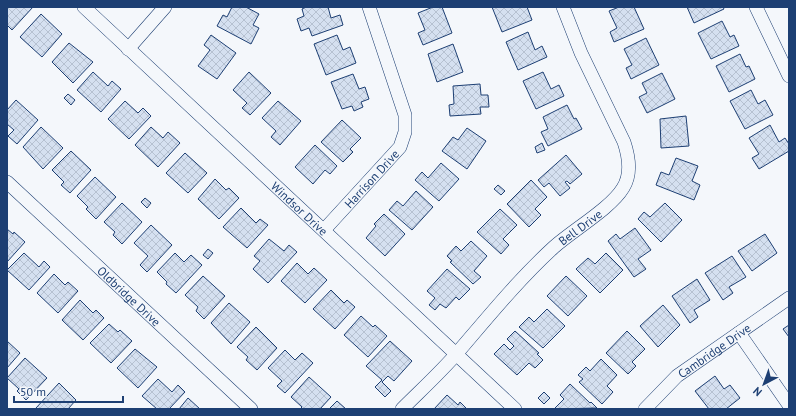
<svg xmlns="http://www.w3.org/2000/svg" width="796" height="416" font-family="'PT Sans',sans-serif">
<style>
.building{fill:url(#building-cross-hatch);stroke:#1d3f73}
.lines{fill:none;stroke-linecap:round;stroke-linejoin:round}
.minor-casing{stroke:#1d3f73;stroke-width:14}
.minor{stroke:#f4f7fb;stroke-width:13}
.labels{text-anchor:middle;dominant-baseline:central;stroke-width:3;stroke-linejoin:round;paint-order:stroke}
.street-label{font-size:12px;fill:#1d3f73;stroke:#f4f7fb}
</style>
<defs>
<pattern id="building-cross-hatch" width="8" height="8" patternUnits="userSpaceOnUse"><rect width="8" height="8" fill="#d5e0f0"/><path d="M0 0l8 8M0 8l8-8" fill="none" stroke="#b6c1d1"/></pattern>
</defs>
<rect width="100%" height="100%" fill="#f4f7fb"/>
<path class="building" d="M7,7H33L12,30L7,25Z
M232,7H246L259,14L253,25L259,28L251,44L217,26L223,15L227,17Z
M306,7H328L331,18L340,15L343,25L312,36L309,28L301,31L297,19L304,16L302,9Z
M433,7H442L452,33L423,45L418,33L425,30L418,13Z
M492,7H527L532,20L502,32Z
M619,7H634L644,29L614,42L610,32L617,28L609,11Z
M687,7H723L724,9L694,23Z
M41,14L62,34L42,57L20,37Z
M722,21L730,37L734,35L739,46L711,59L698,33Z
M528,32L535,50L542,46L547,57L518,70L506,42Z
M211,35L236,53L217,79L198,66L210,50L204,45Z
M337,35L343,50L350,47L356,63L326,75L314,44Z
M646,38L659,65L631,79L626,68L632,65L624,49Z
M69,43L93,62L73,83L52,62Z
M453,44L463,72L437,82L428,54Z
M740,54L746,67L749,66L755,79L729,92L716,66Z
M93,72L108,86L112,81L121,89L101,112L77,90Z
M249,72L271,93L250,115L242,108L247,103L233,90Z
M543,72L551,89L559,85L564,96L536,109L523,81Z
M662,73L675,99L647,113L639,97L647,93L642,83Z
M353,74L359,89L365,87L369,99L361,102L363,107L354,111L352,106L342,109L331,82Z
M480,84L481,95H488L489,107H480L481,114L450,116L449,105L454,104L453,86Z
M751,90L758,104L765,100L773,115L745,129L730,101Z
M68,94L75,100L71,105L64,98Z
M16,100L38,120L17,144L8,136L14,130L7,124V110Z
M125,101L138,113L143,108L151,116L129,139L108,119Z
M278,101L301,121L280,145L271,137L276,131L262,118Z
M567,105L574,119L576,118L582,129L548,146L541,132L548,129L543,117Z
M686,116L689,146L661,148L660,119Z
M342,120L361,138L350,149L353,152L343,162L321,142Z
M770,125L779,142L785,138L789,144V151L759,169L752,158L759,154L749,138Z
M41,127L63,148L43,169L23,147Z
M151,127L163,138L168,132L180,143L158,167L135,145Z
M467,128L486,141L467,169L442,151L453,137L458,140Z
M542,143L545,150L537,153L535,147Z
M315,145L337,166L330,174L325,170L313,184L295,167Z
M71,151L91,170L70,193L61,185L64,182L52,170Z
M185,153L207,173L188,193L166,173Z
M566,155L582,174L570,184L567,181L565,182L570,188L560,196L549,183L544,187L538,180Z
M676,158L698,166L692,181L700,185L694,200L656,185L661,172L669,175Z
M441,163L459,179L439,201L415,180L422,172L428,178Z
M95,177L116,197L96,219L86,209L88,207L77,196Z
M215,179L226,190L229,188L239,198L219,219L198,199Z
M531,180L547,197L535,209L541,215L529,227L507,204Z
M498,185L505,191L501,195L494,189Z
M416,191L433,207L412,230L389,210L397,201L403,206Z
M145,198L151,203L147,208L141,202Z
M122,203L142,222L122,244L113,235L115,232L104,222Z
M665,203L682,220L661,242L638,219L644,212L650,217Z
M241,208L256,223L260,219L268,225L247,248L223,227Z
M500,209L517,225L503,239L509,245L501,254L477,232Z
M384,214L405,234L385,256L366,238L376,226L374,224Z
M151,225L172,245L147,272L140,265L148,256L134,243Z
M635,228L651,250L638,259L646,269L634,277L608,241L616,234L620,239Z
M7,229L13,234L14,232L25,242L7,262Z
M765,234L777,253L752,271L738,251Z
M269,239L284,251L289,245L297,252L268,283L253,269L260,261L254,256Z
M471,241L487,256L474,271L481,277L473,284L450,262L452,261L447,256L456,246L461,251Z
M208,249L213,253L208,259L203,255Z
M24,253L39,267L44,261L50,267L29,290L7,270Z
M175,253L184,262L191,255L202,265L176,293L166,284L167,282L157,272Z
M606,253L623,270L600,293L576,269L588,258L595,264Z
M732,256L746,277L729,287L733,293L723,300L705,273Z
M297,263L308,274L314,268L327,280L305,303L281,281Z
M447,269L470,289L459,300L456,297L446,308L440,304L435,310L429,305L435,298L427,291Z
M54,274L65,285L68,282L78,291L58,313L37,293Z
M203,276L225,296L204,319L196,311L198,307L185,295Z
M566,276L587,296L568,316L547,296Z
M697,279L710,300L694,310L698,317L690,323L672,296Z
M331,290L344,303L347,300L355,307L335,329L313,309Z
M80,300L93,313L96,310L104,318L83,340L62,320Z
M229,303L250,322L231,344L211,323Z
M663,305L680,325L658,347L640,326Z
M547,309L565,326L543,348L519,327L529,317L534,322Z
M361,316L373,327L375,325L387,336L368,357L344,335Z
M109,324L118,332L120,330L132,341L111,363L90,343Z
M789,325V337L783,329Z
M256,327L277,348L257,370L246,360L248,357L237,347Z
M515,331L539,353L537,354L543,360L535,368L529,363L517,375L494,354L504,344L510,350L514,346L507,339Z
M627,331L645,349L632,362L636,366L628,374L606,353Z
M7,341L20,353L7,368Z
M390,341L412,361L394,381L388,376L382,382L391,391L385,397L375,387L382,380L366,366Z
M135,349L157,367L138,388L117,368Z
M285,350L295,360L302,353L313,363L285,393L277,386L282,381L268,368Z
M25,358L47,378L26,400L17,391L19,389L7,378Z
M601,359L617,375L607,386L613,392L602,404L579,382L583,379L578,375L586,367L590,371Z
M715,376L724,389L730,385L740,398L726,409H709L695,391Z
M309,377L331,397L320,409H300L302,407L291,397Z
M158,379L172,392L178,385L185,392L169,409H157L142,396Z
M59,383L76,400L68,409H38L36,408Z
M570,384L590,403L591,402L597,408L554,409L564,399L560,395Z
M544,392L550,398L544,404L538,398Z
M447,395L458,405L460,402L467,409H434Z
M188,398L200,409H179Z
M337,401L346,409H329Z"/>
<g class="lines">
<g class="minor-casing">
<g id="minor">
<path id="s1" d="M84,7L515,409"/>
<path d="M756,7L789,76"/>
<path d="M128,49L165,7"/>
<path id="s2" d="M7,182L251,409"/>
<path id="s3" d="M324,230L400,147L405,132V115L369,7"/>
<path d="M739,333L789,405"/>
<path id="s4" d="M402,409C421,390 441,372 458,352C488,317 519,279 554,247C573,230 611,208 623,188C632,174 629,157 624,142L581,53L563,7"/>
<path id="s5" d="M645,409L677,376L789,298"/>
</g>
</g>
<use href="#minor" class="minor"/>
</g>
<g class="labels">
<g class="street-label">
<text stroke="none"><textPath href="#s3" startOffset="70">Harrison Drive</textPath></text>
<text stroke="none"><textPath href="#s1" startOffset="295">Windsor Drive</textPath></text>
<text stroke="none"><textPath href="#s4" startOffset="255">Bell Drive</textPath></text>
<text stroke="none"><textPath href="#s2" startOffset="167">Oldbridge Drive</textPath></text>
<text stroke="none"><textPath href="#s5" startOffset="91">Cambridge Drive</textPath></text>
</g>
</g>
<rect width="796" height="416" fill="none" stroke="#1d3f73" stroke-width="16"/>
<g transform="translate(764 384) rotate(221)" stroke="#f4f7fb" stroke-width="3" paint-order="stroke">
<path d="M0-3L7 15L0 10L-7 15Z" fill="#1d3f73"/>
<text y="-6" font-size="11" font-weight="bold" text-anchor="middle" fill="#1d3f73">N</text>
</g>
<path d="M14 396v6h109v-6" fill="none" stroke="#1d3f73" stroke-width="2"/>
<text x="20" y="396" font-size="12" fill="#1d3f73" stroke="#f4f7fb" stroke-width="3" paint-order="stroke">50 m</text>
</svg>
